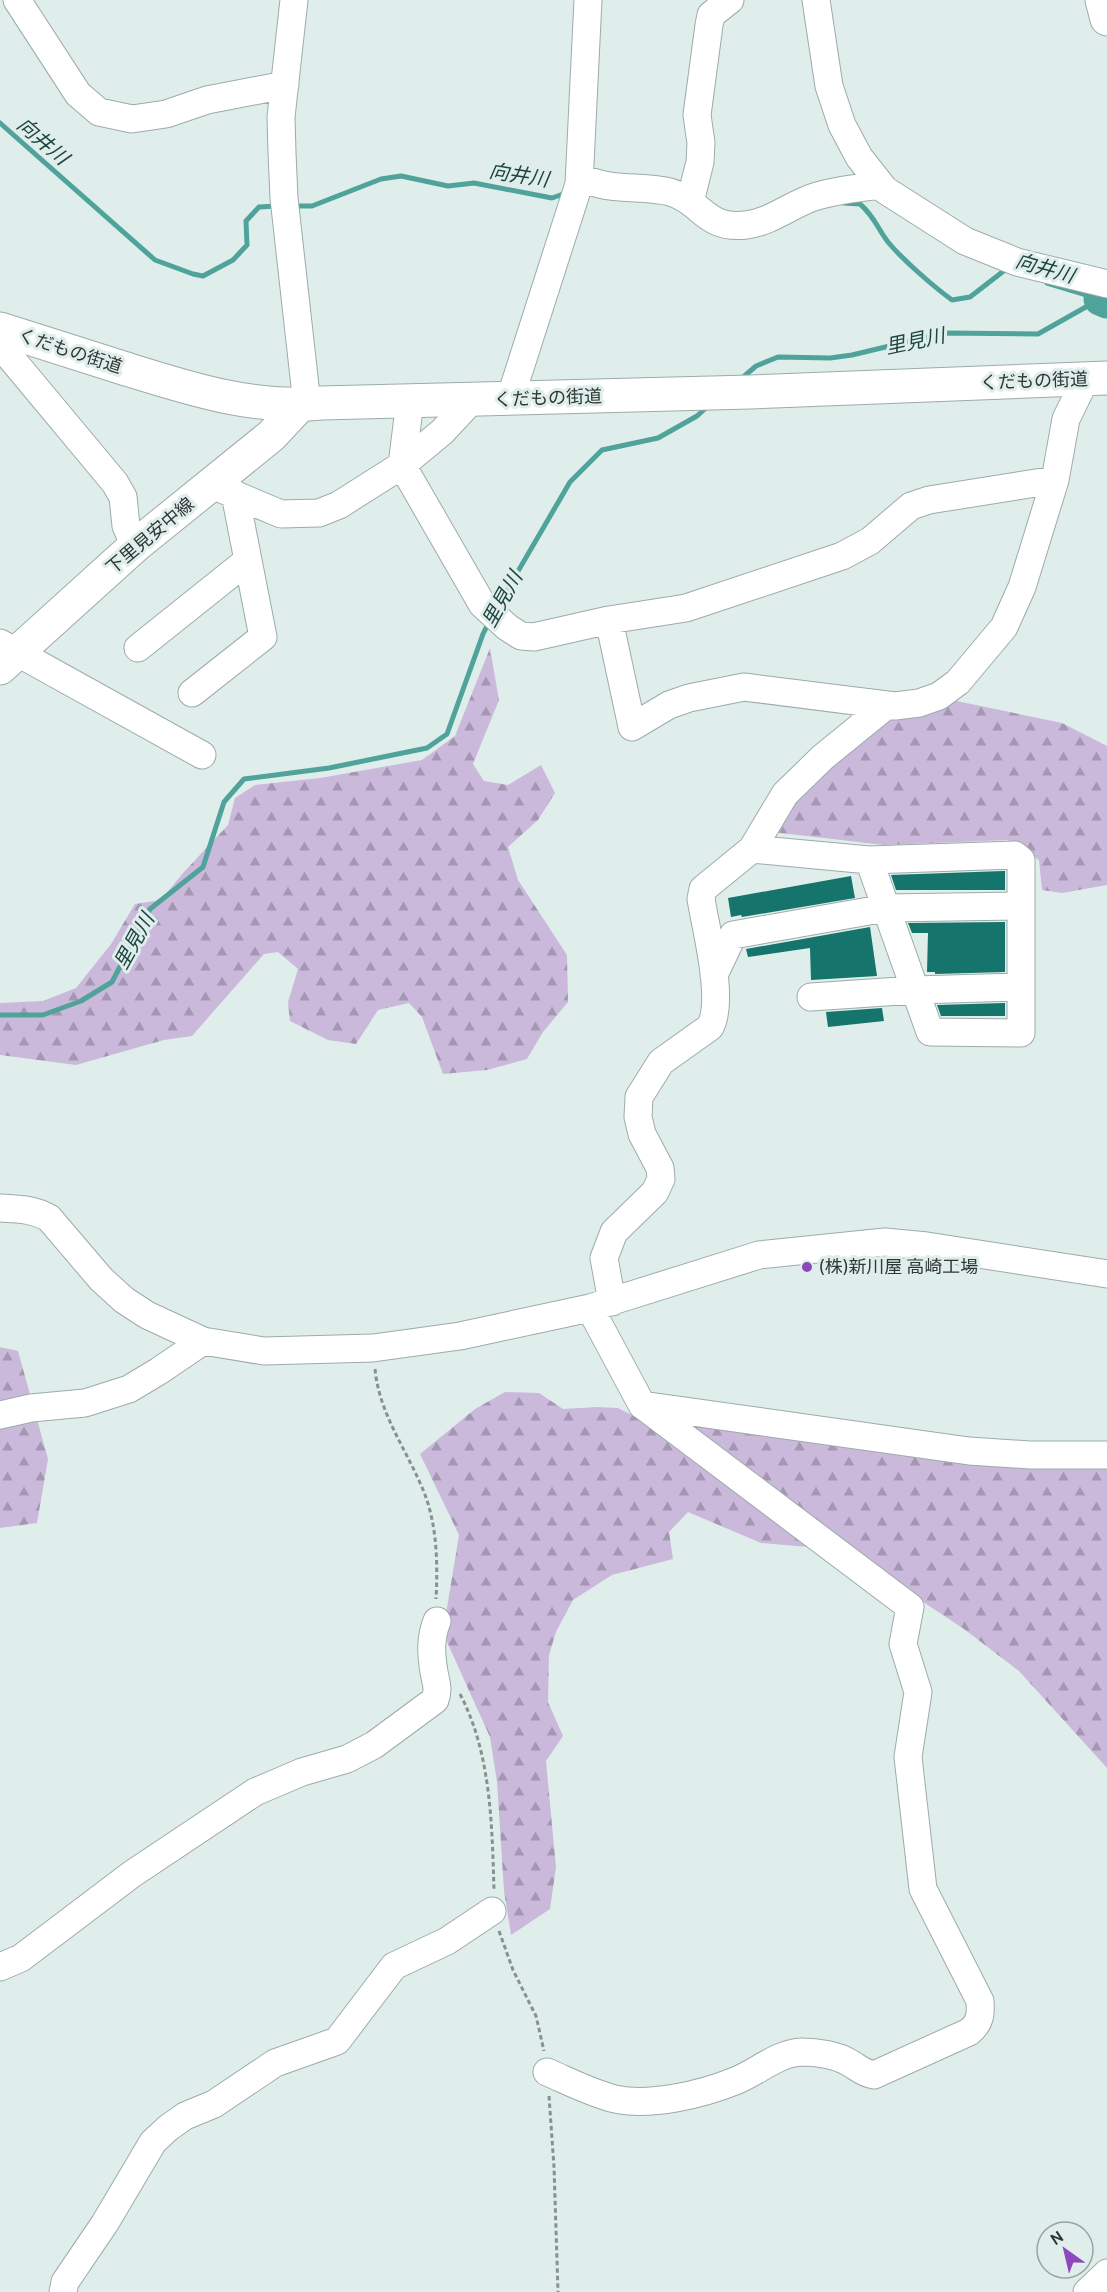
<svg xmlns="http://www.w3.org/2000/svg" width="1107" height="2292" font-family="Cabin,'Noto Sans JP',sans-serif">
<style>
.forest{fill:url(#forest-firs)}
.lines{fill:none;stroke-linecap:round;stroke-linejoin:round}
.stream{stroke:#50a39a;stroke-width:5}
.river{stroke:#50a39a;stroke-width:33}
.building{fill:#15746b}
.minor-casing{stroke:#9daba9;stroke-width:29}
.major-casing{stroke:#9daba9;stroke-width:35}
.highway-casing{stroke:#9daba9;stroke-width:35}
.path{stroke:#87918f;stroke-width:3;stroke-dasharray:4.5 3;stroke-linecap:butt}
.minor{stroke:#fff;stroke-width:27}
.major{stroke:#fff;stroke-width:33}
.highway{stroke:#fff;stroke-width:33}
.poi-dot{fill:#8d48bc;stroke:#dfeeeb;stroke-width:2}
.labels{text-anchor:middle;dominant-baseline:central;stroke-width:6;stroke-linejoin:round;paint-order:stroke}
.street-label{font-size:18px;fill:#303635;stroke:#dfeeeb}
.poi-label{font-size:18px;fill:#303635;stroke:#dfeeeb;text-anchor:start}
.water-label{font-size:20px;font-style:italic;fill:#1e4541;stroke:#dfeeeb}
</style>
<defs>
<pattern id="forest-firs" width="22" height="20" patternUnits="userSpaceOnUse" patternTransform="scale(1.5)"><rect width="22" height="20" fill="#cbb9dc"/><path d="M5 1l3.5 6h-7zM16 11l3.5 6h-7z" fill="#a597b3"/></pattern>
</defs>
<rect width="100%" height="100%" fill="#dfeeeb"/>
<path class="forest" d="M490,648L499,700L473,764L484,781L508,785L541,765L555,793L538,820L508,847L518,880L567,955L568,1002L543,1032L527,1059L487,1070L443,1074L422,1017L409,1003L378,1010L356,1044L328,1040L290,1021L288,1002L298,969L278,952L264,954L192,1036L164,1040L76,1065L0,1055V1003L43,1001L76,988L111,944L135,904L161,900L183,873L228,825L235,798L255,785L320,778L422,760L455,736Z
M947,699L1062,723L1107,746V885L1062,893L1042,890L1039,860L1008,840L884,845L772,832L792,793L889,715Z
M0,1347L18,1351L48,1459L37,1523L0,1528Z
M505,1392L539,1393L563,1409L597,1407L618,1408L638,1418L1107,1461V1768L1019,1671L964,1629L881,1574L820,1548L761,1543L688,1512L669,1532L673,1559L612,1575L573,1600L556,1632L549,1655L548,1702L563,1736L546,1761L556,1867L550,1909L511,1935L504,1891L497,1782L490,1737L447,1642L446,1614L459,1535L420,1454L475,1409Z"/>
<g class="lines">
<path class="stream" d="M0,123L155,260L193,274L203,276L233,260L247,245L246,221L259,207L277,206
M844,203L860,204C875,217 877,228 888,242C902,259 934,287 952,300L970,297L1005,270H1007
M293,206H312L381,179L401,176L448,186L474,183L552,198L566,193
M1047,283L1100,299
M741,379L756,366L778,357L830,358L852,355L944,333L1038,334L1100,299
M496,609L570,482L602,450L658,438L697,416L708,406
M0,1015H43L81,1001L112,982L150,909L203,867L224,802L244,779L329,768L427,748L447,734L483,634L489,622"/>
<path class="river" d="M1100,299L1107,302"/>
</g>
<path class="building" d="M1003,871H1005V890H896L891,875Z
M851,876L855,898L742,917L741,915L731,917L728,898Z
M1005,922V972L935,974V972H927L928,933H912L908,923Z
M870,927L877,976L811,980L810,948L748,957L746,949Z
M1005,1003V1016H941L937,1005Z
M882,1008L884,1021L828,1027L826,1012Z"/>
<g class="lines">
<g class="minor-casing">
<path id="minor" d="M17,0L78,94L99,112L132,119L166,114L207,100L285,85
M294,0L281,117L282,153L284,198L306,395L300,405
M816,0L829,86L842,125L859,157L885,190L965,241L1017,262L1107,284
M580,178C590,181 600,185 610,186C629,189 651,187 670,192C702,201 705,230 746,225C771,222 790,205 814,197C835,190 859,188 881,185
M690,202L700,162L701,143L697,115L709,25L711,15L730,0
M0,345L115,483L123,497L126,526L135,546
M510,399L579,184L588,0
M410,401L402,465L482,604L507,627L521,636L534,637L609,620L686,608L842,556L870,541L911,506L929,500L1055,480
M212,485L281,514L319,513L339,505L402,465L442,432L472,400
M609,620L632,727L669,705L689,698L744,687L895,706L919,703L939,696L958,682L1004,627L1022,587L1055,480L1066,419L1085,380
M0,643L202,755
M138,648L248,560
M192,693L263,637L235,494
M752,849L869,860L1015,855L1021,860V1033L930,1032L869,860
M714,975L733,935L886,908L1021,906
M811,997L915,990L1021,987
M0,1208C18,1209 33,1209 49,1218L101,1279L124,1300L147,1315L203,1341L264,1351L373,1348L460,1336L590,1308L759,1255L885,1242L927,1246L1107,1274
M612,1302L604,1258L614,1232L655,1192L661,1179L660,1168L642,1134L638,1117L639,1097L661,1062L710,1027C725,1001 706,930 701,899L703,889L752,849L785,794L823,757L887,705
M590,1308L642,1405L969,1451L1030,1455H1107
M0,1415L31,1408L85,1403L129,1389L159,1371L203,1341
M0,1967L21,1958L132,1874L255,1792L302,1772L347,1759L374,1745L435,1700C439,1689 436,1683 434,1672C431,1654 430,1638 437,1621
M547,2072C570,2082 591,2093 615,2099C650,2107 703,2094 735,2081C758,2072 777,2053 802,2052C817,2052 837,2055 850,2063C860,2069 863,2073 874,2075L969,2032C980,2023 981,2015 980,2001L923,1889L908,1757L918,1692L903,1644L910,1607L642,1405
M63,2292L65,2282L105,2223L153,2142L168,2128L185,2116L214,2104L275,2063L337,2041L394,1966L447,1941L492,1911
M1087,2292L1107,2273"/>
</g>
<g class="major-casing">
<path id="major" d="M1102,0L1107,19
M0,668L135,546L271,436L300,405"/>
</g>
<g class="highway-casing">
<path id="highway" d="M0,329C41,342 82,355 123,368C187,388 254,410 321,403L750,392L1107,378"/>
</g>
<path class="path" d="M375,1369C379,1412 404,1446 421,1485C437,1520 438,1561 436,1599
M460,1694C491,1753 492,1824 494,1890
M499,1931L513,1970L536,2016L544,2051
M549,2096L554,2167L558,2292"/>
<use href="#minor" class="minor"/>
<use href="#major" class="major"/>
<use href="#highway" class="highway"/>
</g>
<circle class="poi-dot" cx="807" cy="1267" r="6"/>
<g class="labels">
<g class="street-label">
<text transform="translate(70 351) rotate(18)">くだもの街道</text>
<text transform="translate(1034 381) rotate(-2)">くだもの街道</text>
<text transform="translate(548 398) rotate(-2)">くだもの街道</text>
<text transform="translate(150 536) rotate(-40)">下里見安中線</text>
</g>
<g class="poi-label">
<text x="819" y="1267">(株)新川屋 高崎工場</text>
</g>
<g class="water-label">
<text transform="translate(43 141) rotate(41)">向井川</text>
<text transform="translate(519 175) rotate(9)">向井川</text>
<text transform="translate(1045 268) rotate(16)">向井川</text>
<text transform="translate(915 341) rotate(-12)">里見川</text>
<text transform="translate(502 599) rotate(-61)">里見川</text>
<text transform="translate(134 941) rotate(-61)">里見川</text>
</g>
</g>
<g transform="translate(1065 2250) rotate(326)"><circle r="28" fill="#dfeeeb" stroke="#99a4a2" stroke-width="1.5"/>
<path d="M0-4.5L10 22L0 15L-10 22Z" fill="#8d48bc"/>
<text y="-9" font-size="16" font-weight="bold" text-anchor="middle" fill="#303635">N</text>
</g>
</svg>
